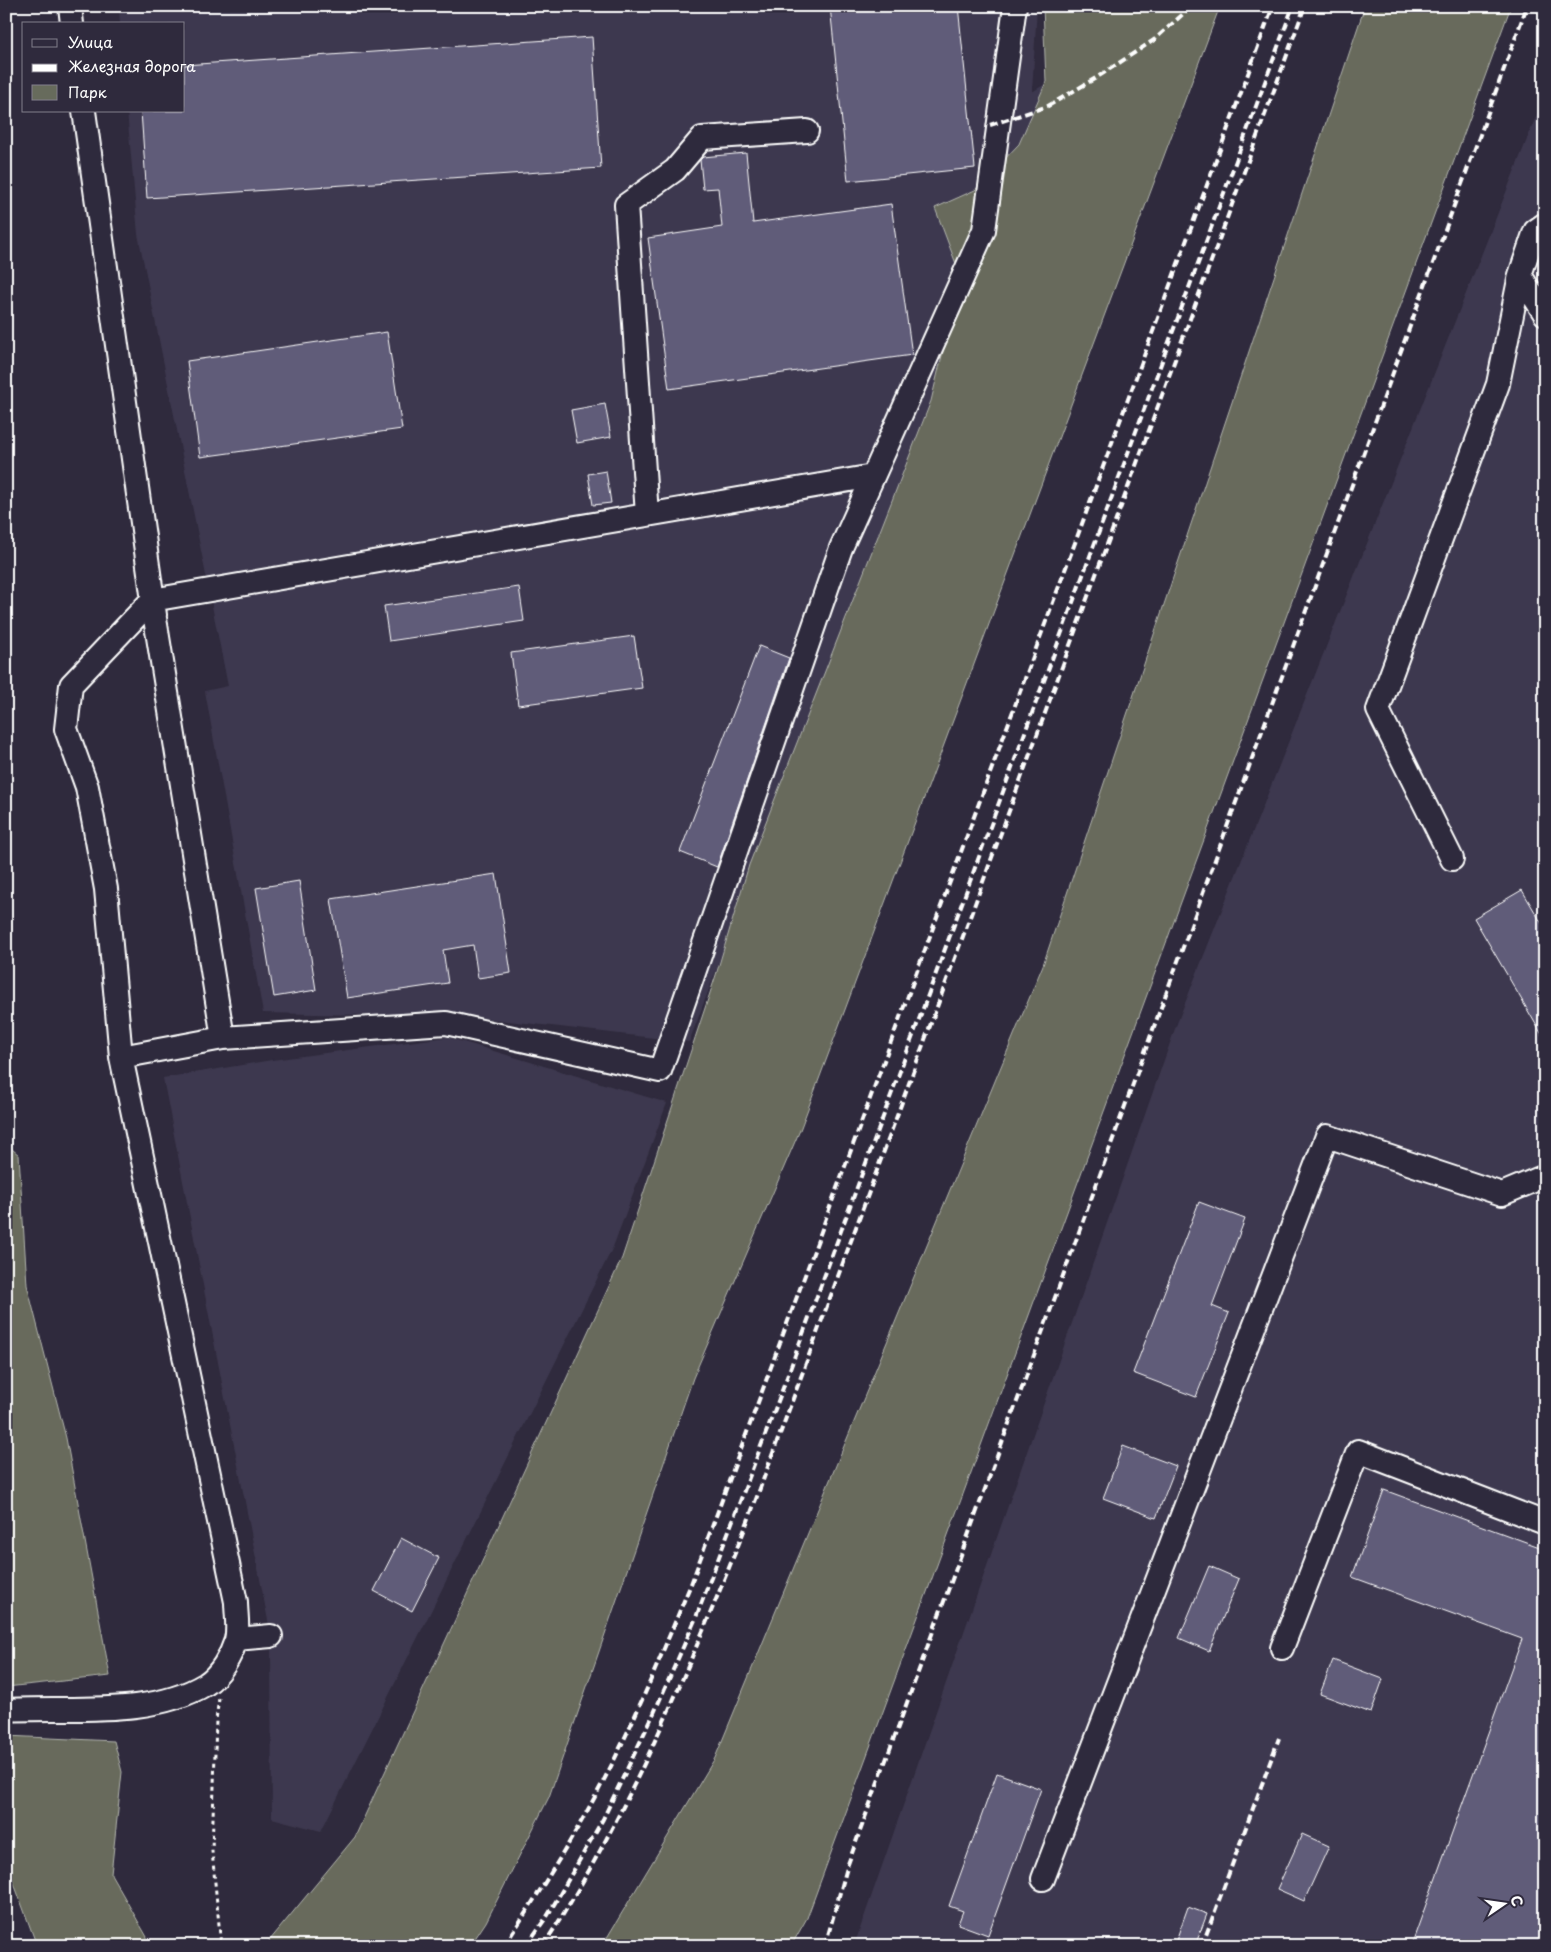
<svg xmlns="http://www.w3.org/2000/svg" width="1551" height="1952" font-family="'Playpen Sans',sans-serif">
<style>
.built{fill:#3e394f}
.green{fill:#676b5c;stroke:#b3b5ae}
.building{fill:#605b79;stroke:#fff}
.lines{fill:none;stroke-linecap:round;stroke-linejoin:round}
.minor-casing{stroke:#fff;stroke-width:26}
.path{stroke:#fff;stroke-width:3;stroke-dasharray:4 4;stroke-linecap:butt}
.minor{stroke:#2f2a3d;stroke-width:22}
.rail{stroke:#fff;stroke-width:4;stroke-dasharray:8 4;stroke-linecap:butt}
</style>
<rect width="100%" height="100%" fill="#2f2a3d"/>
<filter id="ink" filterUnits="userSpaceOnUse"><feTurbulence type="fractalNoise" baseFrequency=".02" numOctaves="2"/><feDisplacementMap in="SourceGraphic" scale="10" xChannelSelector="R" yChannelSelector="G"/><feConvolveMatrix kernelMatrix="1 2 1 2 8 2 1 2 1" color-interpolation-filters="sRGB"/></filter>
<g filter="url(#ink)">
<path class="built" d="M119,6H1037L1032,92L1089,58L1019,167L689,1042L474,1017L263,1013L205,691L228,686L138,234L127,111H184V24H120Z
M1545,94V1946H854L1176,1026Z
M447,1037L667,1103L613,1247L321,1831L272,1818L271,1636L163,1078L272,1060Z"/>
<path class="green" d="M1043,6H1220L800,1130L693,1378L549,1797L486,1922L470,1946H265L355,1837L622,1258L716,975L749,865L931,401L961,277L935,208L975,190L1019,144L1046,82Z
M1365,6H1511L807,1918L791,1946H602L715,1758L1043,965Z
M6,1144L19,1155L27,1285L66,1438L110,1676L6,1687Z
M6,1736L114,1741L122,1772L111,1874L147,1937L148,1946H37L8,1867L6,1856Z"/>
<path class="building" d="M830,6H958L975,168L848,181Z
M592,37L601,168L147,198L141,111H184V65Z
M746,153L753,223L891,204L912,355L669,389L648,238L722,227L718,188L703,189L700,160L703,157Z
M387,332L402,429L200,457L187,361Z
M605,404L611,437L577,443L571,410Z
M606,471L611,503L593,505L588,474Z
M519,587L524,621L389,641L384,606Z
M634,636L642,688L518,705L511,653Z
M759,646L789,658L717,867L680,852Z
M496,874L511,973L478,978L473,945L443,950L448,983L347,998L331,899Z
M299,881L316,990L274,997L256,888Z
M1522,890L1545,929V1040L1474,918Z
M1199,1202L1245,1219L1212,1306L1229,1313L1196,1397L1133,1373Z
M1123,1446L1176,1466L1156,1518L1103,1498Z
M1384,1490L1545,1549V1946H1411L1522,1639L1352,1577Z
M401,1538L439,1558L412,1611L374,1591Z
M1209,1566L1239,1579L1209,1651L1179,1638Z
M1333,1660L1383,1679L1371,1713L1320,1694Z
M997,1773L1041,1789L988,1935L958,1924L963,1911L949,1906Z
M1302,1834L1329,1846L1304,1901L1277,1889Z
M1188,1907L1207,1914L1195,1946H1174Z"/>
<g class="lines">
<g class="minor-casing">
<path id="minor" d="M70,6L72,24
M84,111L155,615
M1545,224L1535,231L1520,275L1545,314
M647,515L626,205L675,170L702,138L807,131
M152,600L223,1038L446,1023L660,1071L841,548L984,230L1015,6
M1452,859L1378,710L1498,384L1520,275
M121,1057L106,889L87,787L66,729L71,685L152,600L873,476
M236,1639L271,1636
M1282,1648L1358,1451L1545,1523
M6,1710C69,1706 150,1718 206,1684C220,1675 231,1656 236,1640C239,1629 236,1613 236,1602L121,1057L223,1038
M1043,1879L1327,1136L1502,1194L1545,1176"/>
</g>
<path class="path" d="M219,1698L216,1720L212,1851L221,1946"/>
<use href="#minor" class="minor"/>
<path class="rail" d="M990,125L1048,106L1096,78L1154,40L1192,6
M504,1946C541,1890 576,1834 606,1776C638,1714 664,1648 691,1584L1273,6
M526,1946L548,1915L603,1819L654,1713L695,1620L783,1388L1293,6
M543,1946C630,1814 689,1666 748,1521L1305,6
M825,1946L848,1864L1527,6
M1202,1946L1279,1738
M1230,1946V1945"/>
</g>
</g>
<rect width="1551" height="1952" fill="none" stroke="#2f2a3d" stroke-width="25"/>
<rect x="12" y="12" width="1526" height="1927" fill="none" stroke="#fff" stroke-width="2" filter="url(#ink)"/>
<rect x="22" y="22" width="162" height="90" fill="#2f2a3d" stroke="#827f8b"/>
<rect x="32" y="39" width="25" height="8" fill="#2f2a3d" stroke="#827f8b"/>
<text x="68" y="48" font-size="15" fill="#ffffff">Улица</text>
<rect x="32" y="64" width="25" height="8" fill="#ffffff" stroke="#827f8b"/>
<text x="68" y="72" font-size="15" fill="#ffffff">Железная дорога</text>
<rect x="32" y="85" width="25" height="15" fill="#676b5c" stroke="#827f8b"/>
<text x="68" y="98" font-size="15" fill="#ffffff">Парк</text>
<g transform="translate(1504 1904) rotate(77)" stroke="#2f2a3d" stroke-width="4" paint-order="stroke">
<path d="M0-4L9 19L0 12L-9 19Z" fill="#ffffff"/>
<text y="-8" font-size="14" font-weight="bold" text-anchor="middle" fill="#ffffff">С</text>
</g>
</svg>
